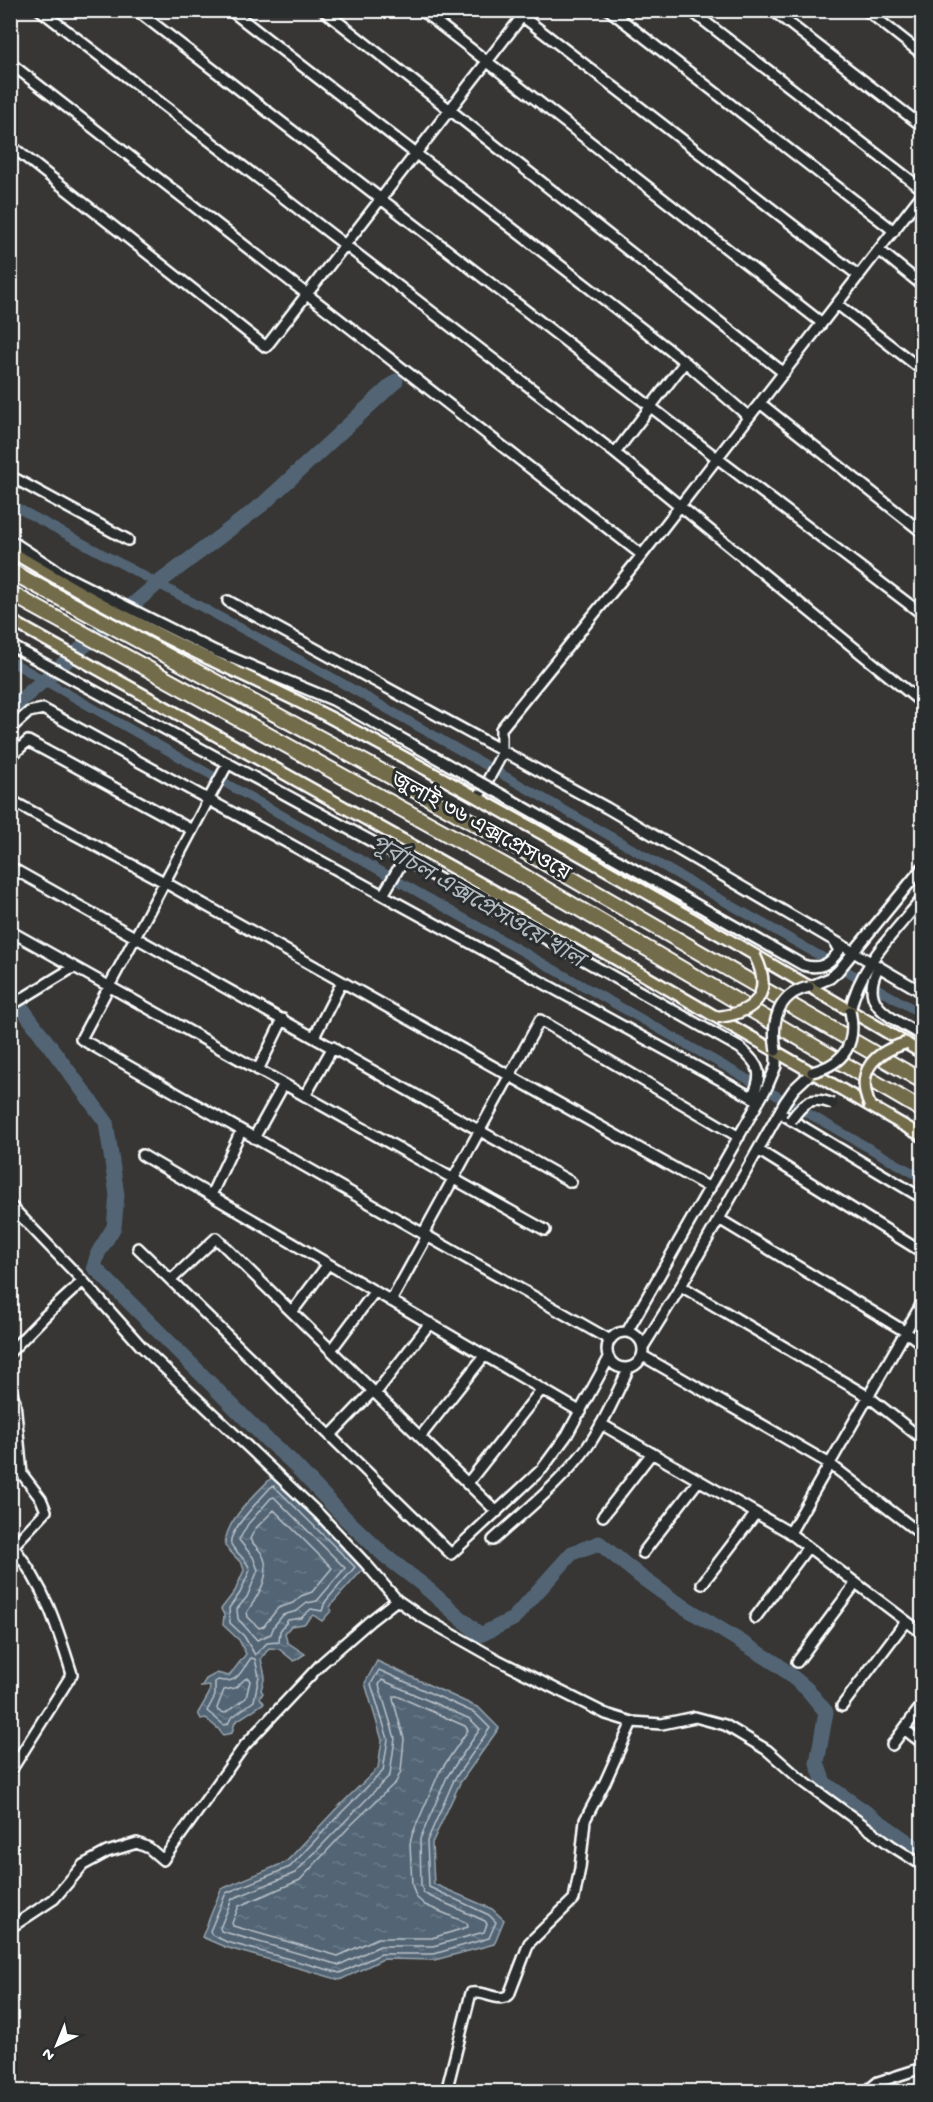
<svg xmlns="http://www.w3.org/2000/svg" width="933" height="2102" font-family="'Gochi Hand','Noto Sans Bengali',sans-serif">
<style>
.water{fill:url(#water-ripples);stroke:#97a3ac;stroke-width:1.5}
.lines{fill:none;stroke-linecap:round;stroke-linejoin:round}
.shore{stroke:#bac1c8;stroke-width:1.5}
.canal{stroke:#526575;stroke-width:9}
.river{stroke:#526575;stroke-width:15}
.minor-casing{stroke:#fff;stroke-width:14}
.major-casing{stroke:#fff;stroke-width:15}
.highway-casing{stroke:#fff;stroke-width:18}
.minor{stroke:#2a2d2e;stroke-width:9}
.major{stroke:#736c4b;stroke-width:10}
.highway{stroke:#736c4b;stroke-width:14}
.minor-bridge-casing{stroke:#fff;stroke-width:14;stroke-linecap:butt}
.major-bridge-casing{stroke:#fff;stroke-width:15;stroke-linecap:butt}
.minor-bridge{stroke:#2a2d2e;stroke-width:9}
.major-bridge{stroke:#736c4b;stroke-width:10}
.labels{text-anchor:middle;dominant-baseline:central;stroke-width:6;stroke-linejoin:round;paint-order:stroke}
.street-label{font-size:22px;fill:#fff;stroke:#2a2d2e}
.water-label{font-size:24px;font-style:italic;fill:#b1bac1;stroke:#2a2d2e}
</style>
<defs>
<pattern id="water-ripples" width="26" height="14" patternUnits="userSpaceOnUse" patternTransform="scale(1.5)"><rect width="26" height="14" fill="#526575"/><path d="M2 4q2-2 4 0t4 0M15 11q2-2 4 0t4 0" fill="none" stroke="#6c7c8a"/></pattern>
</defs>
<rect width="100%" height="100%" fill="#373635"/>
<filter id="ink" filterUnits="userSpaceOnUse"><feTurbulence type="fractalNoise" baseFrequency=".0167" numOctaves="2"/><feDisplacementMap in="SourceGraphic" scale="12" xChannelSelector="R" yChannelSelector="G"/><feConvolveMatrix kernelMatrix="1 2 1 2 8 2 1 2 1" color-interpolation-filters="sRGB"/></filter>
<g filter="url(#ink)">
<path class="water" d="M273,1476L365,1567L330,1606L331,1611L322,1621L313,1615L304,1624L291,1626L285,1633L287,1642L305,1654L294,1661L279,1649L269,1648L261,1659L265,1676L261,1690L263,1693L260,1698L264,1703L235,1722L232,1733L223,1735C216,1724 212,1726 206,1718L201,1719L198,1713L209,1694L210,1686L201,1687L206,1679L217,1673L229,1676L246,1654L239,1640L223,1625L224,1615L221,1609L235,1591L244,1570L242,1564L225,1546C224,1521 257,1493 273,1476Z
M377,1661L479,1708L499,1728L460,1783L432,1843L434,1884L492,1909L504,1920L494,1944L435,1960L383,1959L340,1980L225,1947L202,1937L221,1889L286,1862L335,1810L378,1768L382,1740L365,1683Z"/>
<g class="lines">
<path class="shore" d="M274,1486L355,1567L325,1602L322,1611L311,1609L301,1618L288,1620L280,1631L279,1642L267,1643L255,1655L244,1636L230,1623L229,1608L240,1593L250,1570C247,1558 235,1553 231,1544C227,1532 263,1496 271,1487Z
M274,1497L345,1568L317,1601L307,1603L297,1611L283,1615L274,1626L271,1634L257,1640L238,1619L237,1609L247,1597L258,1570L253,1557L239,1540L248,1524L271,1498Z
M274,1510L332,1568L312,1592L301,1596L293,1603L278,1608L264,1626L259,1628L248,1617L247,1612C258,1595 273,1575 262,1554C259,1549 253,1544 250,1539L255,1529Z
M251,1658L255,1659L259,1676L254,1701L231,1718L228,1724L224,1725L207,1711L215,1696V1682L218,1680C238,1685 240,1672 251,1658Z
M379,1670L475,1713L490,1728L454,1780L427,1841L429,1887L489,1915L496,1922L489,1938L434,1954H381L340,1973L227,1942L212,1935L210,1931L226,1893L290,1867L340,1814L383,1771L388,1739L371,1684Z
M245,1679L248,1678L250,1681L246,1698L225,1713L218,1711L217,1708L224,1690L235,1688Z
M382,1680L470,1719L480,1729L447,1777L420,1839L421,1886L424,1893L429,1896L485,1921L487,1924L484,1932L433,1946H380L339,1965L221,1931L220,1928L232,1899L295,1873L390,1775L395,1738L379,1685Z
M394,1696H397L465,1726L468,1730L439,1773L412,1835L410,1844L412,1885L416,1897L425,1905L467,1923L468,1927L432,1938H378L338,1956L233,1926L232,1923L239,1906L300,1880L351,1825L396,1782L401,1771L404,1739L393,1699Z"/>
<path class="canal" d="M10,504L326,674L922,1014
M10,661L922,1178"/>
<path class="river" d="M10,709L157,584L263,504L396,381
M10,992L106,1122L117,1195L114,1227L98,1253L94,1267L266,1439L290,1460L345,1518L384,1555L423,1585L480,1635L513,1619L572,1553L599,1543L641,1577L673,1600L777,1664L807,1689L826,1712L817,1763L824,1783L922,1852"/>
<g class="minor-casing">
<path id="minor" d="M40,10L615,453L922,703
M136,10L717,458L922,614
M230,10L685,362L749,417
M323,10L784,373
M421,10L822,323
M514,10L859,276
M609,10L894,231
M690,10L922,189
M772,10L922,126
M866,10L922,54
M10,63L642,555
M10,145L266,347L527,10
M879,250L922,285
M837,304L922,370
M760,403L922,532
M615,453L685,362
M10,476L128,540
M10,540L65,576L215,651L333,700L479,782
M228,601L607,808L922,992
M10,645L404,859L740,1048C760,1065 764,1074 752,1097
M10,729L29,712L43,709L759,1101
M10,757L28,741L192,830
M228,763L81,1039L610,1340
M492,789L803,965C819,970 829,965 839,951L834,941
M478,798L501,756V729L642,555L922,194
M10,800L164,882L710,1188
M10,867L571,1182
M383,895L404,859
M10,931L545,1230
M879,966C856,1007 894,1018 922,1036
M809,987L830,978L838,971L922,868
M10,1006L74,967
M850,1011C860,965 893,934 922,899
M314,1037L342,982
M258,1070L283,1019
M305,1096L333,1047
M785,1116L922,1198
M254,1138L284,1084
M758,1150L922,1252
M142,1155L581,1412
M211,1195L241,1131
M10,1205L83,1281L141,1346L319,1514L366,1564L397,1600L420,1616L498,1660L606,1714L632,1722L662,1724L695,1717L725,1725L767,1750L800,1779L892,1846L922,1865
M719,1219L906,1332L922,1344
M423,1234L540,1020L739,1137
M138,1248L451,1554L542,1469L567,1435L609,1358
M171,1280L216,1238L497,1512
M681,1286L869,1397L922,1439
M391,1301L427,1236
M292,1312L328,1264
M627,1332L767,1087L776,1066V1051
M607 1350a18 18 0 1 1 36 0a18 18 0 1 1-36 0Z
M643,1347L681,1286L785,1102L794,1089L812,1072
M331,1350L375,1291
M10,1352L44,1317L83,1281
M643,1356L830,1464L922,1535
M10,1386L15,1402L22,1474L41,1499L46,1511L13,1546C46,1590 56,1623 72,1674L10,1772
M375,1394L430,1323
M601,1424L787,1531L922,1633
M330,1436L373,1391
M420,1437L485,1355
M467,1484L542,1389
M603,1516L652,1453
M790,1533L922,1303
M493,1540C526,1510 562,1482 588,1446C605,1422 616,1394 629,1368
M643,1553L699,1480
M702,1584L756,1513
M755,1618L808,1547
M797,1662L856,1583
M842,1706L906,1621
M904,1729L922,1743
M892,1745L922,1705
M10,1928L54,1899L83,1865L107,1852L137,1843L149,1848L163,1860L245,1745L322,1663L370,1621L397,1600
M446,2092L471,1993C485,1990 497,2003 509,1995L529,1943L574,1899L580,1868L585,1820L605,1782L632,1722
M866,2092L878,2082L922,2068"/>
</g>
<g class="major-casing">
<path id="major" d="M10,551C60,581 110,609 161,635C217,664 275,689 331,718C531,825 728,938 922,1053
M10,620L635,970L922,1136"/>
</g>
<g class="highway-casing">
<path id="highway" d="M10,571L388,775L531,855L922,1081
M10,593L520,874L922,1110"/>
</g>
<use href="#minor" class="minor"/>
<use href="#major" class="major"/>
<use href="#highway" class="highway"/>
<g class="minor-bridge-casing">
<path id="minor-bridge" d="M479,782L492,789
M776,1051C771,1022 777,994 809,987
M812,1072C845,1064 857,1043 850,1011
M791,1120C804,1102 811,1095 833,1104"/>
</g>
<g class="major-bridge-casing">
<path id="major-bridge" d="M717,1017C755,1013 774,994 755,956
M870,1106C855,1072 873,1053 906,1043"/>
</g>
<use href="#minor-bridge" class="minor-bridge"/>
<use href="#major-bridge" class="major-bridge"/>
</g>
</g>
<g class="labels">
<g class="street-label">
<text transform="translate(480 828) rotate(29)">জুলাই ৩৬ এক্সপ্রেসওয়ে</text>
</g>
<g class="water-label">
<text transform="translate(476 903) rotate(30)">পূর্বাচল এক্সপ্রেসওয়ে খাল</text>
</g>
</g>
<rect width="933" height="2102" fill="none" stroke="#2a2d2e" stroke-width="36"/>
<rect x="18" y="18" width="897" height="2066" fill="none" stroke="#fff" stroke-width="2" filter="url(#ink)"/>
<g transform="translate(57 2045) rotate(223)" stroke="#2a2d2e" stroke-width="4.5" paint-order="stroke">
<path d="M0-4.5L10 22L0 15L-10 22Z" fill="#ffffff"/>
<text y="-9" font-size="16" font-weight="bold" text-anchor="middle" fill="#ffffff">N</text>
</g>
</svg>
